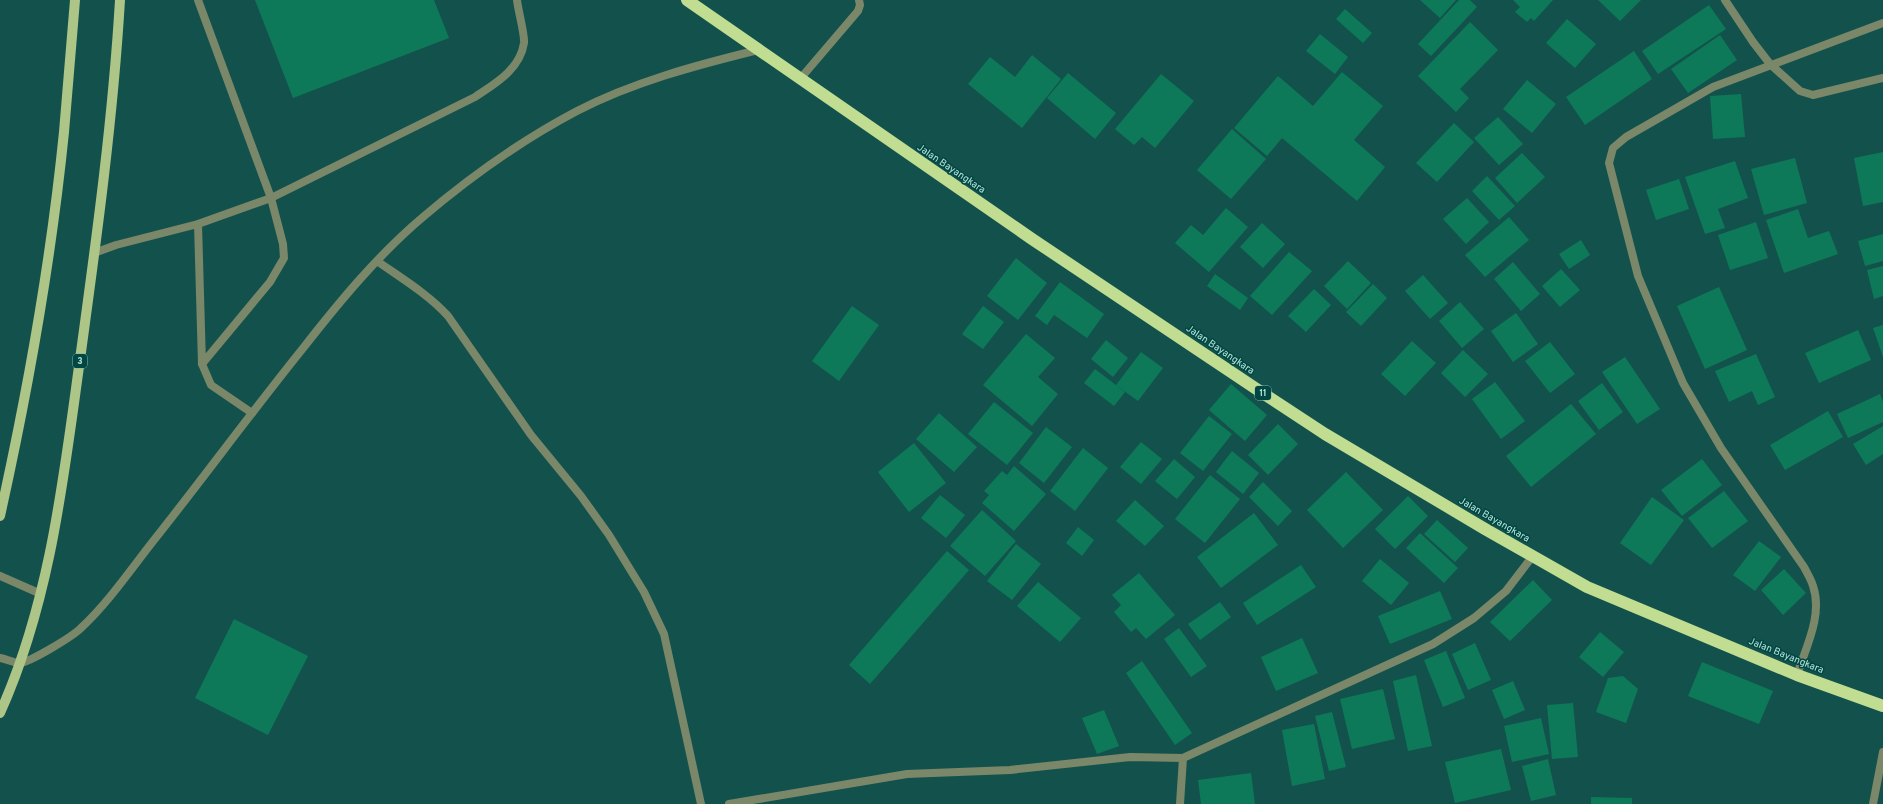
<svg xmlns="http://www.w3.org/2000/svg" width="1883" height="804" font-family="Overpass,sans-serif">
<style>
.building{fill:#0d7958}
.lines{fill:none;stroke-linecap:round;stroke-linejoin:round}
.lane{stroke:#7b8769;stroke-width:8}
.street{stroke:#7b8769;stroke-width:8}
.primary{stroke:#adc586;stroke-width:10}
.highway{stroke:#c1dd91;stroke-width:12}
.labels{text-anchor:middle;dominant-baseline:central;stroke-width:3;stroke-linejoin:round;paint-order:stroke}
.shield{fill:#024741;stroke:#7fb6af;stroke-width:1}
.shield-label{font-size:9px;font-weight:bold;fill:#b4e5de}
.street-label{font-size:10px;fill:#b4e5de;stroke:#024741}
</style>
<rect width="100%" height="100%" fill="#13524c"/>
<path class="building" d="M255,0H434L449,38L293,98Z
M1420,0H1456L1440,18Z
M1459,0H1470L1477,7L1431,56L1418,44Z
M1513,0H1553L1534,21L1531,18L1527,22L1515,12L1520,7Z
M1598,0H1641L1620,21Z
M1709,5L1726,29L1658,74L1642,51Z
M1345,9L1372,33L1363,43L1336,19Z
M1567,19L1596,44L1575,68L1546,43Z
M1470,22L1498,50L1460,89L1469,98L1456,112L1418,76Z
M1320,34L1348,57L1335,74L1306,51Z
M1720,35L1737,60L1688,93L1671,69Z
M1634,51L1652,79L1585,125L1566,97Z
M1032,55L1061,79L1022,128L968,84L990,57L1015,77Z
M1342,72L1383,106L1354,140L1385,167L1357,201L1282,138L1267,156L1234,128L1278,76L1313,106Z
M1068,73L1116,113L1095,139L1047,98Z
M1161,74L1194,101L1155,148L1142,137L1134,145L1115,129Z
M1527,80L1556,104L1532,133L1503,109Z
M1741,94L1745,137L1713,139L1710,96Z
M1498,117L1523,144L1499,165L1474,138Z
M1454,123L1474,142L1437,182L1416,163Z
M1232,129L1266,159L1231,199L1197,170Z
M1883,152V202L1863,206L1854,158Z
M1522,153L1545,177L1517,203L1495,178Z
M1795,158L1807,203L1764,215L1751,169Z
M1735,161L1748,198L1718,209L1725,228L1705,234L1685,177Z
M1487,176L1515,206L1499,220L1472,191Z
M1679,179L1689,209L1656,220L1646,190Z
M1467,198L1489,222L1466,244L1443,219Z
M1226,208L1248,227L1209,272L1175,243L1191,225L1203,235Z
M1798,209L1808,238L1829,231L1838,254L1784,273L1766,220Z
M1509,217L1529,240L1485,277L1465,255Z
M1756,222L1768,258L1730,270L1718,235Z
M1262,223L1285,244L1263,268L1240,247Z
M1883,234V261L1865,266L1858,241Z
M1581,240L1590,255L1569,269L1559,254Z
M1289,252L1312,271L1272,315L1250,296Z
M1016,258L1047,283L1018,320L987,296Z
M1348,261L1371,283L1347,309L1324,286Z
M1513,262L1540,294L1521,311L1494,279Z
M1883,266V296L1874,299L1867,270Z
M1561,269L1580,290L1560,307L1542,286Z
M1215,274L1248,298L1240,310L1207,286Z
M1423,275L1448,303L1430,319L1405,291Z
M1060,282L1104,314L1087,338L1054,315L1047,325L1035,316Z
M1373,284L1387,298L1361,326L1346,312Z
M1719,287L1747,350L1705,369L1677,306Z
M1314,289L1331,305L1306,332L1288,316Z
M1460,302L1484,329L1462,348L1439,321Z
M852,306L879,325L839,381L812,361Z
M983,306L1004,322L983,349L962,334Z
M1516,313L1538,344L1513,362L1491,331Z
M1883,325V357L1873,328Z
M1858,330L1871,360L1819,383L1805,353Z
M1026,334L1055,358L1038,377L1058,394L1032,426L983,385Z
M1106,340L1128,358L1113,377L1091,359Z
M1412,341L1436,363L1405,396L1381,374Z
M1550,342L1575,374L1550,393L1525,361Z
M1463,350L1488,374L1465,397L1441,373Z
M1141,352L1163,368L1138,401L1116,385Z
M1756,354L1775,397L1758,405L1752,391L1729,402L1715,371Z
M1625,357L1660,409L1637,424L1602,372Z
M1095,369L1125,392L1114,406L1084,383Z
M1495,382L1525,421L1501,439L1472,399Z
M1602,383L1623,412L1599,430L1578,401Z
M1231,384L1267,415L1245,441L1209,410Z
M1880,394L1883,402V422L1848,438L1837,414Z
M994,402L1033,433L1007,465L968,434Z
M1571,404L1596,434L1531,487L1506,456Z
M1828,411L1843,437L1785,470L1770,445Z
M939,413L977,447L954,472L916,439Z
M1209,416L1232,434L1203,471L1180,453Z
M1278,424L1298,444L1268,475L1248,455Z
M1883,426V454L1866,465L1853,444Z
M1046,427L1072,447L1044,483L1019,463Z
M1141,442L1162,459L1141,484L1120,467Z
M914,443L946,483L909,512L878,472Z
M1083,448L1108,468L1075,511L1050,491Z
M1232,451L1259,473L1243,494L1216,472Z
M1174,459L1195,477L1177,499L1155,481Z
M1702,459L1722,485L1682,516L1661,490Z
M1014,466L1046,494L1014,531L982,503L989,495L984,491L1002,471L1007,475Z
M1346,472L1383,510L1343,548L1307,510Z
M1210,475L1240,499L1205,543L1175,519Z
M1263,482L1292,511L1278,526L1249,497Z
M1724,491L1748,521L1712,548L1688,518Z
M940,495L965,515L946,538L921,518Z
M1408,496L1428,516L1395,549L1375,529Z
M1652,497L1684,520L1651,565L1620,543Z
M1135,500L1164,526L1145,546L1116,521Z
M982,510L1016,541L985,576L950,546Z
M1254,513L1278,545L1221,588L1197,557Z
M1437,520L1468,548L1455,562L1424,534Z
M1078,527L1094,540L1082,556L1066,543Z
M1420,533L1458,568L1444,583L1406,548Z
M1759,541L1781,557L1755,591L1733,575Z
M1016,544L1041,564L1012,600L987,581Z
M947,551L969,570L870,684L849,665Z
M1380,559L1409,583L1391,605L1362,581Z
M1301,565L1316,587L1257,625L1243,603Z
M1784,569L1806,593L1783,615L1761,590Z
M1139,573L1175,615L1146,639L1136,628L1131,632L1114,612L1121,605L1112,595Z
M1533,580L1552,600L1510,641L1490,622Z
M1038,582L1081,618L1060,642L1017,606Z
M1440,591L1452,619L1390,644L1378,616Z
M1220,602L1231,617L1200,640L1188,624Z
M234,619L308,656L268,735L195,698Z
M1179,628L1207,666L1191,677L1164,639Z
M1600,632L1624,652L1603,677L1579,657Z
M1302,638L1318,673L1276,691L1261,657Z
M1475,643L1491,680L1468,690L1452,654Z
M1446,651L1465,698L1443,707L1424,660Z
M1142,661L1192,733L1175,745L1126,673Z
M1702,662L1773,691L1759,724L1688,696Z
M1416,675L1432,746L1408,751L1393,681Z
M1623,676L1638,689L1626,723L1596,712L1608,678Z
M1513,681L1525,710L1504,719L1492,690Z
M1383,689L1395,739L1352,749L1340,699Z
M1573,703L1578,757L1552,759L1547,705Z
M1104,710L1119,746L1097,754L1082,718Z
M1332,712L1346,767L1329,771L1315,716Z
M1541,718L1549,754L1512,762L1504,726Z
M1314,724L1325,779L1292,786L1282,730Z
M1501,749L1511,790L1455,803L1445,762Z
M1548,759L1556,795L1531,801L1522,766Z
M1251,773L1255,804H1201L1198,780Z
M1591,797L1632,798V804H1591Z"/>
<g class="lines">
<path class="lane" d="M198,0L271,198L283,244L284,258L270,282L202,364
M198,224L202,364L211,385L252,413
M94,253L116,245L198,224L271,198L475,97C494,84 520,70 524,43C525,35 518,10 517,0"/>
<path class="street" d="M1725,0L1753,42L1770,64L1800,91L1813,95L1883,78
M800,79L858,11L860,5L859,0
M377,261C401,278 428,294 448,316L531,435L581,496L609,535L644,592L664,634L701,804
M0,576L41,594
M0,658C6,659 14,663 20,663C30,662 72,637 81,628C110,601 133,566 158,535C207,473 254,409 304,347C340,301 378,255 423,217C470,177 522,140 577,111C633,82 697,65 758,50
M1797,675C1806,647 1823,615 1813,586C1811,579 1807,573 1804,567L1721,448L1683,383L1638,276L1609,163L1613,148L1626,137L1713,87L1883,23
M729,804L907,774L1010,770L1130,757L1183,758
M1180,804L1183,758L1433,644L1474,618L1506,591L1532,557
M1873,804L1883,752"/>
<path class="primary" d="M0,516C28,390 51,261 64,132C68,88 71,44 75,0
M0,713C51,600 64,474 81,352C97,235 113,118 120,0"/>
<path class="highway" d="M687,0L1032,239L1258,390L1325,434L1485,529L1587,587L1797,675L1883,706"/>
</g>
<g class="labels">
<g class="shield">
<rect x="73" y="354" width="14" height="14" rx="3"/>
<rect x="1255" y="386" width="16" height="14" rx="3"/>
</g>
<g class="shield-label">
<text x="80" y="361">3</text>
<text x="1263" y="393">11</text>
</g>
<g class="street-label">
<text transform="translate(951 169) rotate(34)">Jalan Bayangkara</text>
<text transform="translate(1220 350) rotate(34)">Jalan Bayangkara</text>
<text transform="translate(1494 520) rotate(30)">Jalan Bayangkara</text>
<text transform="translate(1786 656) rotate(22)">Jalan Bayangkara</text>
</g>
</g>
</svg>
